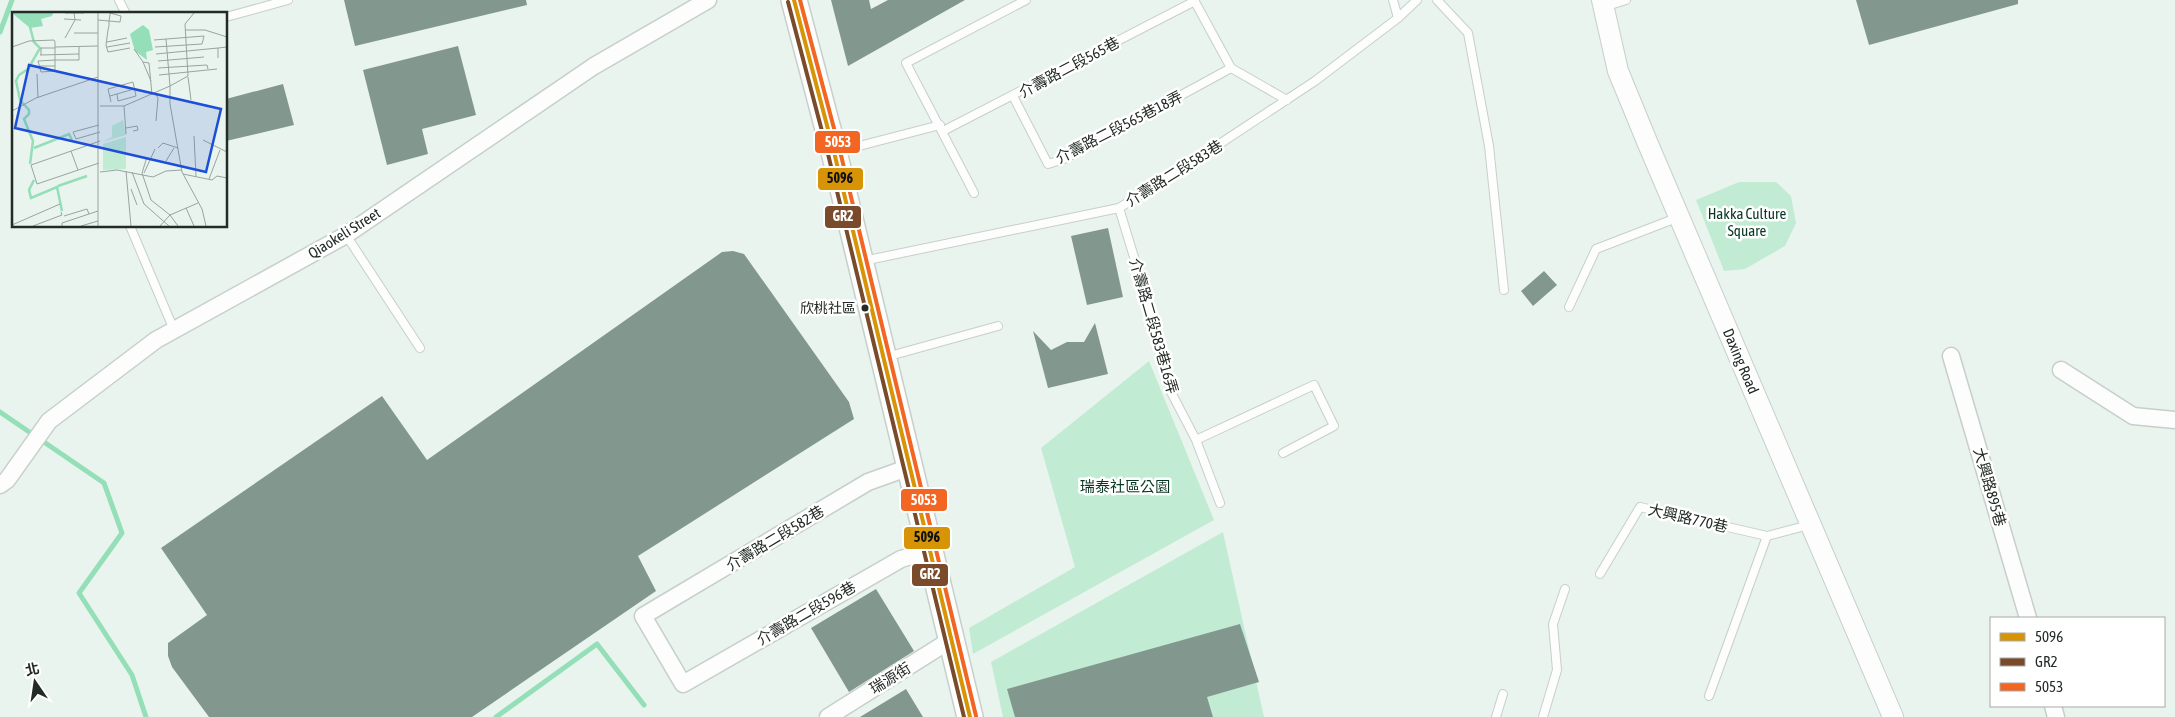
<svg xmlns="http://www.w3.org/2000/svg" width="2175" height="717" font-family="'Asap Condensed','Noto Sans TC',sans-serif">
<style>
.green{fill:#c2ebd4}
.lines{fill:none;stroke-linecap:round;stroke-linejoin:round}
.stream{stroke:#94deb8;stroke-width:5}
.building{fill:#82988e}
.service-casing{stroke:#c7cfca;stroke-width:10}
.minor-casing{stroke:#c7cfca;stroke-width:19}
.tertiary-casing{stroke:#c7cfca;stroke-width:22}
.primary-casing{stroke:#c7cfca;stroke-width:28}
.service{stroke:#fcfdfc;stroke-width:8}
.minor{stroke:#fcfdfc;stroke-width:16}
.tertiary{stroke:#fcfdfc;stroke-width:20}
.primary{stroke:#fcfdfc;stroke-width:25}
.bus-1-casing{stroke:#fff;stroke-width:8}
.bus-2-casing{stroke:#fff;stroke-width:8}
.bus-3-casing{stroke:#fff;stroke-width:8}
.bus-1{stroke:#d79406;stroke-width:4}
.bus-2{stroke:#7a4b2a;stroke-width:4}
.bus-3{stroke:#f26522;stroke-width:4}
.bus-dot{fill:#232b26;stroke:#fff;stroke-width:2}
.labels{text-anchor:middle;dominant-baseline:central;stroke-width:5;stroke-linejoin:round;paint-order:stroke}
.bus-label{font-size:14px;fill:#232b26;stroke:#fff;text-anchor:end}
.street-label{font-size:15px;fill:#232b26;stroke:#fff}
.park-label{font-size:15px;fill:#093723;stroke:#fff}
.inset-river{fill:none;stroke:#94deb8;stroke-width:2.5}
.inset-road{fill:none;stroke:#9aa49e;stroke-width:1}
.view{fill:#1d4ed8;fill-opacity:0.15;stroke:#1d4ed8;stroke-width:2.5}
.inset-edge{fill:none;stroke:#232b26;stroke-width:2.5}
.line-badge{stroke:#fff;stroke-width:2}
.badge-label{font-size:14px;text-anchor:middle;font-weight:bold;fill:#fff}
.pale-badge-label{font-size:14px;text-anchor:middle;font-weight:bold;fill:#111}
</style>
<rect width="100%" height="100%" fill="#eaf4ee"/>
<path class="green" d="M1739,182H1776L1791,196L1796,223L1785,246L1745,269L1724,271L1696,200Z
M1149,361L1214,520L973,654L969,628L1075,567L1041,448Z
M1223,532L1264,717H1003L991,662Z"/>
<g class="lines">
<path class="stream" d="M0,32L12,0
M0,412L104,483L122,533L79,593L132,675L146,717
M496,717L597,644L644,705"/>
</g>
<path class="building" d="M344,0H526L527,5L355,46Z
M831,0H869L871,9L888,0H965L848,66Z
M1856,0H2018V4L1869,45Z
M458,46L476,115L422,129L428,154L387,165L363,70Z
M283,84L294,125L226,141V99Z
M1108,228L1123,297L1087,305L1071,236Z
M733,251L744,254L849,402L854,419L638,556L656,591L472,717H209L172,667L168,656V643L207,615L161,548L382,396L427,460L722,252Z
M1544,271L1557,285L1533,306L1521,291Z
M1095,323L1108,374L1048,388L1033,331L1051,350L1067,342H1084Z
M876,589L914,651L849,692L811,628Z
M1240,624L1259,682L1207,697L1213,717H1015L1007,689Z
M906,689L923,717H860Z"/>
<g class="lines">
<g class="service-casing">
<path id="service" d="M119,0L126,14
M1194,0L1231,68
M1393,0L1398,18
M1437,0L1468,33L1489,146L1504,290
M1604,7L1626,0
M226,17L288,0
M1231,68L1287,100
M1013,96L1048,164L1064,159L1231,68
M943,131L1195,1
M836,152L940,125
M974,193L906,63L1026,0
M1119,208L1145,293L1171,392L1196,440L1220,503
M130,226L174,330
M346,235L420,348
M863,261L1119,208L1180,170L1315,81L1398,18L1417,0
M1569,307L1596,249L1679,217
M886,357L998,326
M1196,440L1314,385L1334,426L1283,453
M1600,574L1640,507L1767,536L1809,525
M1709,696L1767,536
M1496,717L1503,694
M1543,717L1557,670L1553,624L1565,589"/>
</g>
<g class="minor-casing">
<path id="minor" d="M1951,356L2028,618
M2061,370L2133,416L2175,420
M910,467L868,482L643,616L683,684L901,559L932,550
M0,485L7,480L49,421L156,340L346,235L594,66L708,0
M2053,706L2056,717
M828,717L952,639"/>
</g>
<g class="tertiary-casing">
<path id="tertiary" d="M1602,0L1618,71L1648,144L1893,717"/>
</g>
<g class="primary-casing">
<path id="primary" d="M794,0L834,152L970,717"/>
</g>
<use href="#service" class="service"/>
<use href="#minor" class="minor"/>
<use href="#tertiary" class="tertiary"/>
<use href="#primary" class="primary"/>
<g class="bus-1-casing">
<path id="bus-1" d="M794,0L834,152L970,717"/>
</g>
<g class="bus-2-casing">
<path id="bus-2" d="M788,2L828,154L964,717"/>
</g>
<g class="bus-3-casing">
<path id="bus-3" d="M800,0L840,151L976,716"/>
</g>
<use href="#bus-1" class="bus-1"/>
<use href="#bus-2" class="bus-2"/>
<use href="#bus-3" class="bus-3"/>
</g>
<circle class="bus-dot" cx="865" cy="308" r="4.5"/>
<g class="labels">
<g class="bus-label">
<text x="856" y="308">欣桃社區</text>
</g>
<g class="street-label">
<text transform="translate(1069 67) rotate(-28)">介壽路二段565巷</text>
<text transform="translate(1119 127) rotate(-27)">介壽路二段565巷18弄</text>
<text transform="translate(1174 173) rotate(-32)">介壽路二段583巷</text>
<text transform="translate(344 233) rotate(-32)">Qiaokeli Street</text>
<text transform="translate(1154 326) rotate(74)">介壽路二段583巷16弄</text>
<text transform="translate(1741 361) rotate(67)">Daxing Road</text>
<text transform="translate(1990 487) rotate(74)">大興路895巷</text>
<text transform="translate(1688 518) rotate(13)">大興路770巷</text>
<text transform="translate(775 538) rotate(-31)">介壽路二段582巷</text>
<text transform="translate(806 613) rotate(-30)">介壽路二段596巷</text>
<text transform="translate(890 678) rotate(-32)">瑞源街</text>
</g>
<g class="park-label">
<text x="1747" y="213">Hakka Culture<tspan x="1747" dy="17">Square</tspan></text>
<text x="1125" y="486">瑞泰社區公園</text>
</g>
</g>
<g transform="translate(12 12)">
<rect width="215" height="215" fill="#eaf4ee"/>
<path d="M111,108L114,123L90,130L100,125V114ZM114,125V157L91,158V132Z" fill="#c2ebd4"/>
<path d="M0,1H41L40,4L29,7L31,14L18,16ZM131,13L137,18L141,38L134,40L135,48L123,39L118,22Z" fill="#94deb8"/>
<path class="inset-river" d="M22,136L57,122L60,128M18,152L21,129L12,107L17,102V98L8,88L4,69L7,63L16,57L28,36L22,30L18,15M22,168L17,178L19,186L45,175L50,199M46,174L75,164"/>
<path class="inset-road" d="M53,1H72M86,1V214M182,1L173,12L176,64L158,74V92L170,160L190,197L194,214M52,7L69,8M86,8L108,10L109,4L98,1V3L97,9V14L96,18L94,33L96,40L118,36M173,18H193L215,25M62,21H86M53,26L63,8L62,1M142,28L192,24L190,32L143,35M95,30L115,26M0,35L17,29L42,28L43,30V59L29,60L26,49L43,48H67V35M43,35L86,34M95,35L118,31M122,37L131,50L137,51L140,83M144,42L206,36M28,43L67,42M29,43V36H43M206,46V36L215,35M146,49L192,45M131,50L139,69M27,54H43M146,56L195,53L196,57M25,62L26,86M147,63L205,57M176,65L179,88M143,81L146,86L144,109M105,82L106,89L124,84M98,84L122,77M99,90L96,77L121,70L124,84M88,94H112L158,74L154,27M112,94L114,122M0,99L24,86L86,65M87,113L61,120L64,127L88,120M114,116L125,114L126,118L121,119M182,124L184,164M191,128L215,140M146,136L151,131L166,136M59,139L66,158M135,145L130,161L139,188L158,203L166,214M154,149L162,136M87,151L25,172L19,153L88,129M114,159L119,214M88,160L105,158L141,165L154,159L170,158M120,160L132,192L157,214M132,161L143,137M171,162L200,168L205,164L215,166M197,167L208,138M119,177L125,193M174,196L182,214M52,204L75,197L77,202M0,213L48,192M21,214L50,203L49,200M50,214V211L86,199M69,214L86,209M148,214L158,203L186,191"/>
<path class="view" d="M17,53L209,97L194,160L3,116Z"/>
<rect width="215" height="215" class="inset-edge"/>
</g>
<g class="line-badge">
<rect x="814" y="130" width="47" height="24" rx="5" fill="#f26522"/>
<rect x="817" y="167" width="47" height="24" rx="5" fill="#d79406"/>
<rect x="824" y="205" width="38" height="24" rx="5" fill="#7a4b2a"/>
<rect x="900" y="488" width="48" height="24" rx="5" fill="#f26522"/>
<rect x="903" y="526" width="48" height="24" rx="5" fill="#d79406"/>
<rect x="911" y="563" width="38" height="24" rx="5" fill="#7a4b2a"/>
</g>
<g class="badge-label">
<text x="838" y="147">5053</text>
<text x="843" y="221">GR2</text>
<text x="924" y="505">5053</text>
<text x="930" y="579">GR2</text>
</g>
<g class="pale-badge-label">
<text x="840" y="183">5096</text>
<text x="927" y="542">5096</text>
</g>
<rect x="1990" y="617" width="175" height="90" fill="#ffffff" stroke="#a7aaa8"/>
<rect x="2000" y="633" width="25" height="8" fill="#d79406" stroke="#a7aaa8"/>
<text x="2035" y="642" font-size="15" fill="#232b26">5096</text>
<rect x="2000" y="658" width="25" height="8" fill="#7a4b2a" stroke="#a7aaa8"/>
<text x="2035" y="667" font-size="15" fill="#232b26">GR2</text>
<rect x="2000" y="683" width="25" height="8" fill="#f26522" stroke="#a7aaa8"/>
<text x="2035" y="692" font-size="15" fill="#232b26">5053</text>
<g transform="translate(35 682) rotate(347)" stroke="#ffffff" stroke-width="4" paint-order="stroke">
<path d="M0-4L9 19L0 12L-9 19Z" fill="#232b26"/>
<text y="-8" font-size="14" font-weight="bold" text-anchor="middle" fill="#232b26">北</text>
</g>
</svg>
